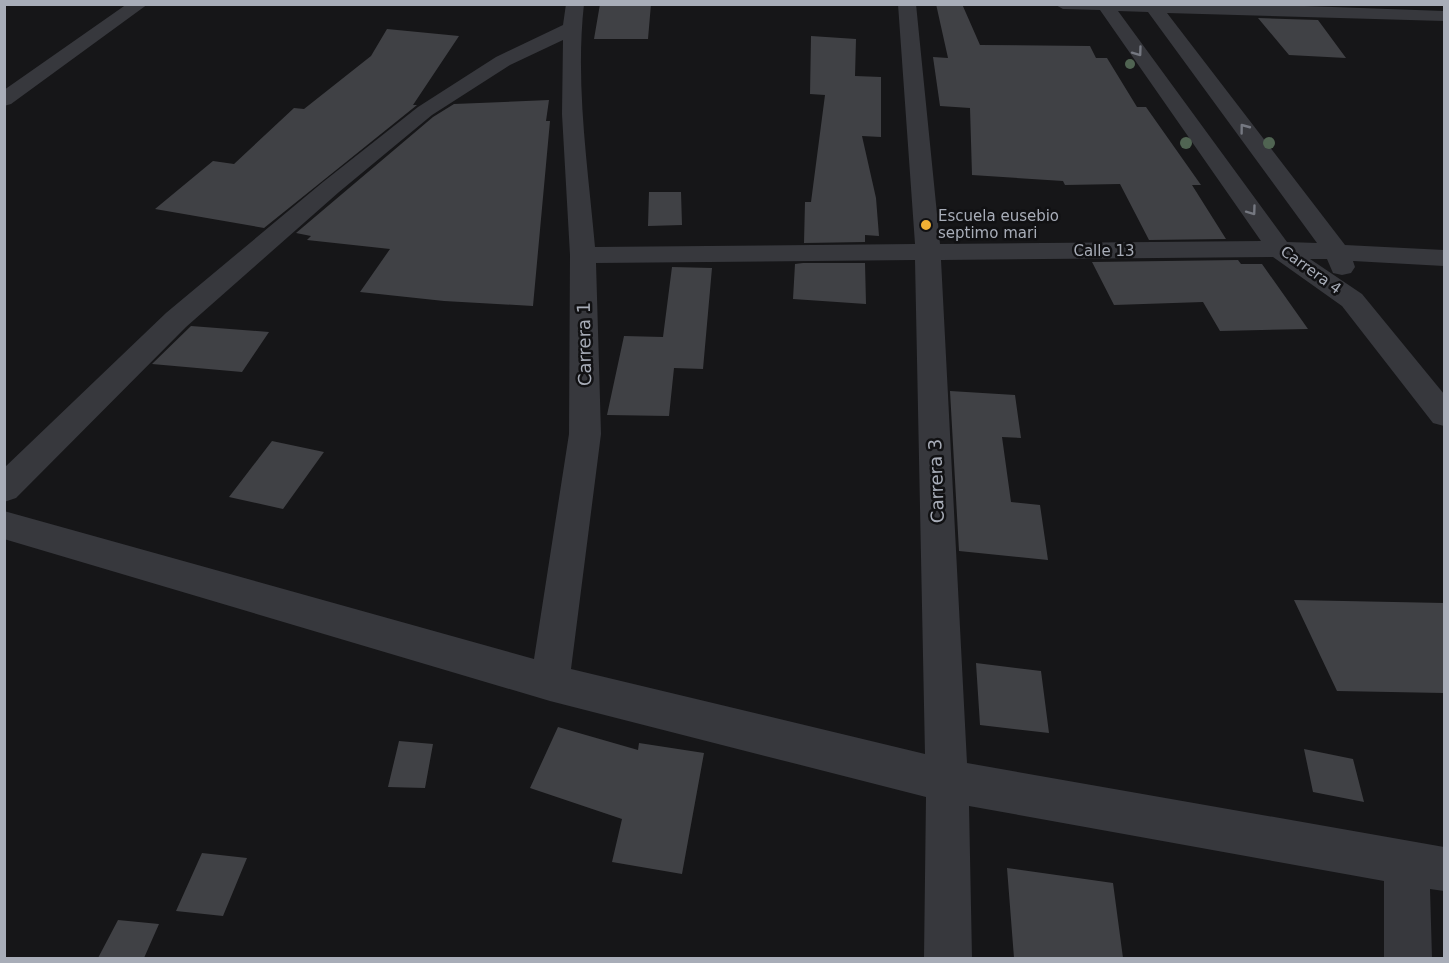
<svg xmlns="http://www.w3.org/2000/svg" width="1449" height="963" font-family="'DejaVu Sans',sans-serif">
<style>
.building{fill:#404145}
.lines{fill:none;stroke-linecap:round;stroke-linejoin:round}
.minor{fill:#37383d;fill-rule:evenodd}
.tree{fill:#506452}
.oneway{stroke:#757881}
.poi-dot{fill:#f2b134;stroke:#111113;stroke-width:2}
.labels{text-anchor:middle;dominant-baseline:central;stroke-width:5;stroke-linejoin:round;paint-order:stroke}
.far-poi-label{font-size:15px;fill:#a8adb8;stroke:#111113;text-anchor:start}
.far-street-label{font-size:15px;fill:#a8adb8;stroke:#111113}
.street-label{font-size:18px;fill:#a8adb8;stroke:#111113}
</style>
<rect width="100%" height="100%" fill="#161618"/>
<path class="building" d="M600,4H651L648,39H594Z
M936,4H962L980,45L1090,46L1096,58H1107L1137,107H1146L1201,185H1192L1226,239L1149,240L1120,184L1065,185L1063,181L972,175L970,108L940,106L933,57L948,58Z
M1258,18L1318,20L1346,58L1289,55Z
M387,29L459,36L413,105H417L264,228L155,209L213,161L234,164L294,108L304,109L371,56Z
M811,36L856,39L855,76L881,77V137L862,136L876,198L879,236L865,235V242L804,243L805,202H811L825,95L810,94Z
M549,100L546,121H550L533,306L444,301L360,292L390,249L307,240L311,236L296,233L433,117L454,104Z
M649,192H681L682,225L648,226Z
M1238,260L1241,264H1262L1308,329L1220,331L1203,302L1114,305L1092,262Z
M803,263H865L866,304L793,299L795,264Z
M672,267L712,268L703,369L674,368L669,416L607,415L624,336L663,337Z
M191,326L269,332L242,372L152,364Z
M950,391L1015,395L1021,438L1002,437L1011,502L1040,505L1048,560L959,551Z
M272,441L324,452L283,509L229,497Z
M1294,600L1444,603V693L1337,691Z
M976,663L1041,671L1049,733L980,725Z
M558,727L638,750L639,743L704,753L682,874L612,862L622,819L530,788Z
M399,741L433,744L425,788L388,787Z
M1304,749L1353,759L1364,802L1313,792Z
M202,853L247,858L223,916L176,911Z
M1007,868L1113,883L1123,958H1014Z
M118,920L159,924L144,958H98Z"/>
<g class="lines">
<path class="minor" d="M127,4H148L11,104L4,106V90Z
M566,4H584C575,84 588,167 595,247L915,244L898,4H916L940,244L1261,241L1100,10L1063,9L1054,4H1250L1444,11V21L1167,13L1345,245L1444,250V266L1353,261L1355,267L1351,273L1342,275L1333,273L1327,259H1310L1362,294L1444,394V426L1433,423L1342,306L1273,257L941,260L967,763L1444,847V891L1430,889L1432,958H1384V881L969,806L972,958H924L926,797L550,701L4,539V511L534,659L569,434L570,255L562,114L563,40L510,65L432,115L339,192L186,327L16,498L4,502V468L166,313L323,182L418,107L496,57L563,25ZM1118,11L1148,12L1317,243L1287,242ZM915,260L925,754L571,669L601,434L596,263Z"/>
</g>
<g class="tree">
<circle cx="1130" cy="64" r="5"/>
<circle cx="1186" cy="143" r="6"/>
<circle cx="1269" cy="143" r="6"/>
</g>
<defs><path id="oneway-chevron" d="M-2-3.5L2.5 0L-2 3.5" fill="none" stroke-width="1.6" stroke-linecap="round" stroke-linejoin="round" transform="scale(1.5)"/></defs>
<g class="oneway">
<use href="#oneway-chevron" transform="translate(1138 52) rotate(54)"/>
<use href="#oneway-chevron" transform="translate(1244 128) rotate(-127)"/>
<use href="#oneway-chevron" transform="translate(1252 211) rotate(54)"/>
</g>
<circle class="poi-dot" cx="926" cy="225" r="6"/>
<g class="labels">
<g class="far-poi-label">
<text x="938" y="216">Escuela eusebio<tspan x="938" dy="17">septimo mari</tspan></text>
</g>
<g class="far-street-label">
<text x="1104" y="251">Calle 13</text>
<text transform="translate(1311 270) rotate(36)">Carrera 4</text>
</g>
<g class="street-label">
<text transform="translate(584 344) rotate(-91)">Carrera 1</text>
<text transform="translate(936 481) rotate(-92)">Carrera 3</text>
</g>
</g>
<rect width="1449" height="963" fill="none" stroke="#a8adb8" stroke-width="12"/>
</svg>
